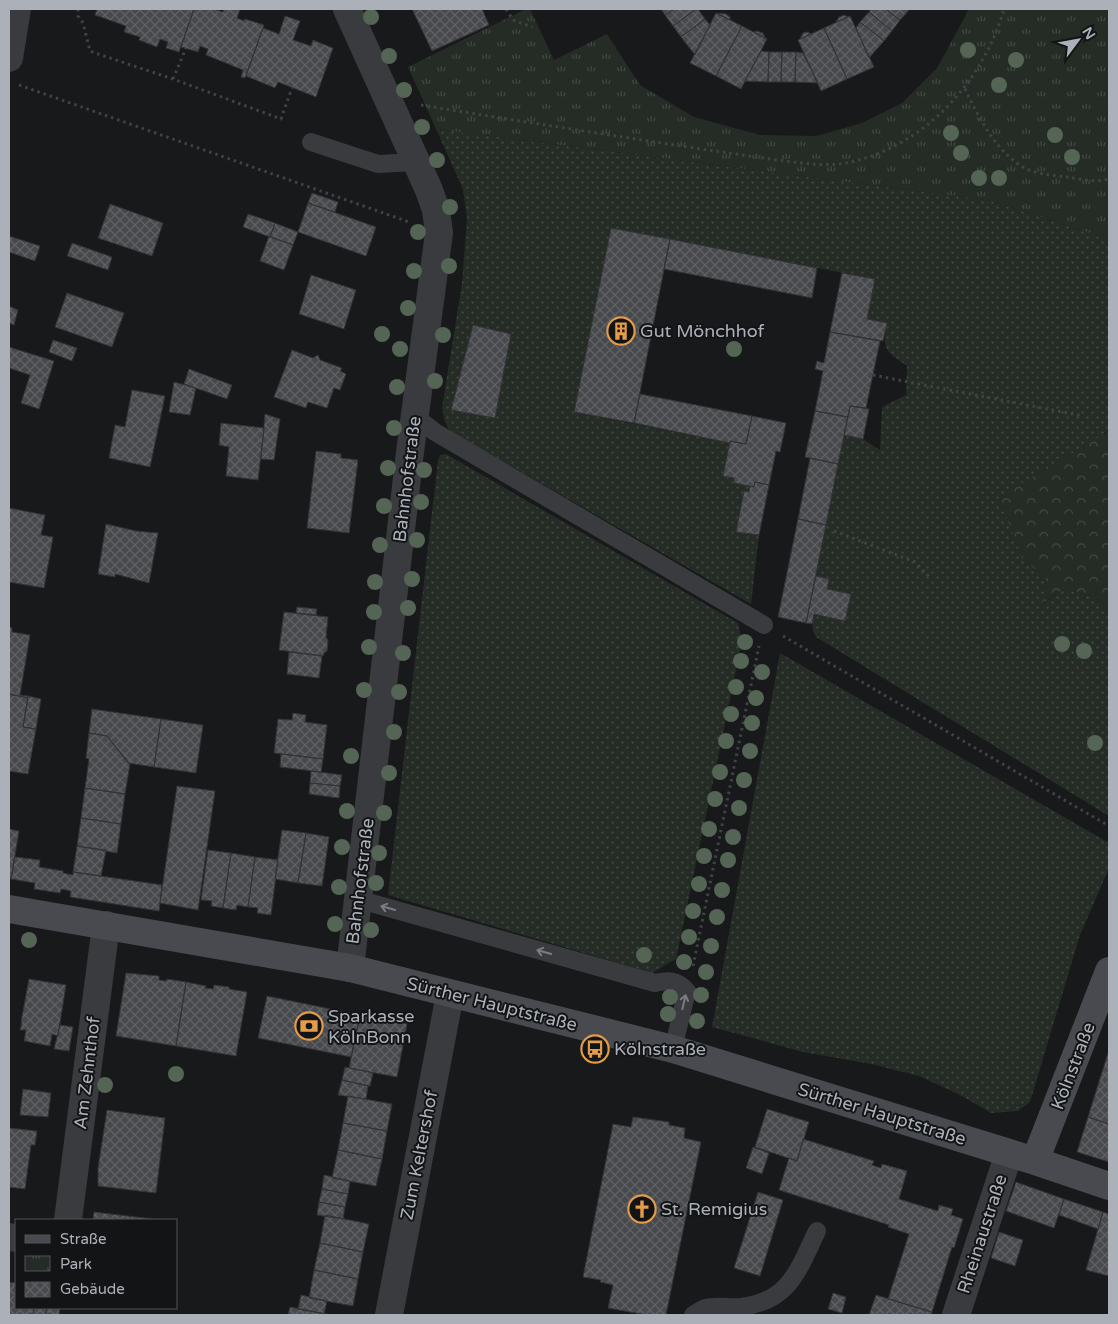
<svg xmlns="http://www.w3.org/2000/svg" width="1118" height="1324" font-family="'Varela Round',sans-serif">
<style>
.grass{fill:url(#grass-dots)}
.forest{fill:url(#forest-crowns)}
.park{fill:url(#park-tufts)}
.building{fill:url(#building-cross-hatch);stroke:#333336}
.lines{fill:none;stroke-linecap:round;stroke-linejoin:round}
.path{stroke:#404246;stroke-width:3;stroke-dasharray:2.5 4;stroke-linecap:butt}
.lane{stroke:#3a3b3f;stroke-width:18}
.street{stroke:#3a3b3f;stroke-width:28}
.secondary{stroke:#484a4f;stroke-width:28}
.tree{fill:#546455}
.oneway{stroke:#797c82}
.labels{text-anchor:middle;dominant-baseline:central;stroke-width:4;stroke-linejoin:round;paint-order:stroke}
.poi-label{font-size:18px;fill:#acb1b9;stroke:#131415;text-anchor:start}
.street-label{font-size:18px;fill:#acb1b9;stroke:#131415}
</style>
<defs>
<pattern id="grass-dots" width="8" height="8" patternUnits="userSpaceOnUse" patternTransform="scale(1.25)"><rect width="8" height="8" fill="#252c25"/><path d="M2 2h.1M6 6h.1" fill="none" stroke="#424843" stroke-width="1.8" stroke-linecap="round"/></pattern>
<pattern id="forest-crowns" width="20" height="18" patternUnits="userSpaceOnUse" patternTransform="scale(1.25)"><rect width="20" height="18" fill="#252c25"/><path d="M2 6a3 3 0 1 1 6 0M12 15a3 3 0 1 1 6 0" fill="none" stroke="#424843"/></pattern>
<pattern id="park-tufts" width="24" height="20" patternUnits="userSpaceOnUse" patternTransform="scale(1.25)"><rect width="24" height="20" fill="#252c25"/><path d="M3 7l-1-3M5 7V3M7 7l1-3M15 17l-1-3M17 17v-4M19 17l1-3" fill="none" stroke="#424843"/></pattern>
<pattern id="building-cross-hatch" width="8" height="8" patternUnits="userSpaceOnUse" patternTransform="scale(1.25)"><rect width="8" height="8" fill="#48494d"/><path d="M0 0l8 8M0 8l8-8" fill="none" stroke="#606165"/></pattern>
</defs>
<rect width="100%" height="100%" fill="#18191a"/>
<path class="grass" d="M436,129L988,200L1109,239V431L1104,433L1023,560L1046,577L1043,604L1063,589L1096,597L1109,611V816L816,637C811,629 812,623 814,614L845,621L850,594L827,589L829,579L816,576L844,435L863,439L880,450L882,407L906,395L907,366C885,350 882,351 887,323L867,319L875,279L611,228L574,412L730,443L723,476L734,478V483L750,486L749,492L744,491L736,531L759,535L751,604L450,431L445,422L442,408L462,283L467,219L463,189Z
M446,454L738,623L742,642L676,959L652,973L388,895L438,460L440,455Z
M780,653L1109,843V868L1080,935L1030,1102L1018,1111L991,1113L962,1096L919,1076L871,1064L803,1052L712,1027Z"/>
<path class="forest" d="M1109,431V611L1096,597L1063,589L1042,604L1046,577L1023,560L999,497Z"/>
<path class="park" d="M526,9H530L554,60L607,34L640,85L694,117L760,135L816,136L862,123L902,103L937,68L966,15L968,9H1109V239L988,200L436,129L408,67Z"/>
<path class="building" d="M97,9H194L179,52L166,48L168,42L160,39L157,47L139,40L140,37L124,32L126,26L95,15Z
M194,9H214L223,12L224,9H240L237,18L244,21L245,19L264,25L245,78L241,77L243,70L206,55L208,49L200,46L198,52L181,47Z
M412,9H482L489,25L432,51Z
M661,9H674L665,15Z
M674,9H696L673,26L665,15Z
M696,9H698L705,19L681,37L673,26Z
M871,9H886L900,20L892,31L869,12Z
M886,9H910L900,20Z
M869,12L892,31L884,41L860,22Z
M716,13L742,26L716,76L690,63Z
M720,13L726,14L730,17V20L718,14Z
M844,15L848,17L836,22L839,17Z
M285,16L300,21L293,40L311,46L313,40L333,48L316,97L278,82L275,88L246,76L263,28L279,34Z
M850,16L874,67L847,79L824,28Z
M705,19L710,25L695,55L681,37Z
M860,22L884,41L869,58L856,28Z
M742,26L767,39L741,89L716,76Z
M824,28L847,79L821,91L798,40Z
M757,31L763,33L765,38L754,32Z
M808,32L811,34L800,39L803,33Z
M761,51L769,52L768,82L745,81Z
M769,52H782L781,82H768Z
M782,52H796L795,82H781Z
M796,52L803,53L818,83L795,82Z
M312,193L338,202L335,212L308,203Z
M308,203L376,227L366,256L298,232Z
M110,204L163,223L152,256L98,238Z
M248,214L275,223L270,237L243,227Z
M275,223L298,232L293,245L270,237Z
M611,228L670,239L634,423L574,412Z
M9,236L40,246L35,261L9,252Z
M269,236L293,245L284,270L260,261Z
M670,239L817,268L812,298L664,269Z
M72,243L112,257L108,270L67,256Z
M842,273L875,279L867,319L887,323L883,341L830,332Z
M311,275L356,290L344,329L299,314Z
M67,293L124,313L112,347L55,327Z
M9,306L18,310L14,325L9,323Z
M473,325L511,334L495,418L451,410Z
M830,332L880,341L866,408L850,406L848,417L815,411L823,371L815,369L817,361L824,363Z
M53,340L77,348L72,361L49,352Z
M9,347L54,361L39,409L21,403L30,375L9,368V371Z
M292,350L313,358L318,355L320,360L342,368L340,371L346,374L340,390L334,388L327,408L308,402L306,408L274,397Z
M189,369L232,385L227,399L184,384Z
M174,382L196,388L190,415L169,412Z
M132,390L165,396L150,467L109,458L115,425L125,427Z
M640,394L752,416L746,444L730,441V443L634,423Z
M850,406L869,409L863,439L844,435Z
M815,411L848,417L838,464L805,457Z
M265,414L280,419L274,460L261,459Z
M752,416L786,423L780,452L776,451L769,485L755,482L754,487L734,483V478L723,476L730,441L746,444Z
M221,423L264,428L258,480L226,476L229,447L219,445Z
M316,451L341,454V458L358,460L349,533L307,528Z
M810,458L838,464L826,525L798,519Z
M755,482L769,485L759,535L736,532L744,491L749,492L750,486L754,487Z
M9,508L45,515L41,535L53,537L44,588L9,582Z
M798,519L826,525L806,623L778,617Z
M106,524L136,531L158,533L149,583L115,574V577L98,574Z
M816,576L829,579L827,589L851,594L845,621L814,614L812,624L806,623Z
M297,607L317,609L316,615L296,613Z
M284,612L328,617L326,637L328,640L327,651L324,653L323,656L279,650Z
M9,627L12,628V632L30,635L20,695L28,696V698L9,694Z
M289,652L322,656L319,678L287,674Z
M9,694L28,698L23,727L36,729L28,774L9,771Z
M28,696L41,699L36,729L23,727Z
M92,709L161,719L154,767L128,763L107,736L89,733Z
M293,713L306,715L305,722L327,725L323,759L274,753L278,719L292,720Z
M161,719L203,725L196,773L154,767Z
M89,733L107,736L130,764L125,794L85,788L89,759L86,758Z
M281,754L323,759L321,772L280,767Z
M311,771L342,775L340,786L310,783Z
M310,783L340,786L339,798L309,794Z
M177,786L215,791L198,910L160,903Z
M85,788L125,794L121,824L81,818Z
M81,818L121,824L117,853L77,846Z
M9,829L19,831L11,879H9Z
M282,830L306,833L298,883L275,879Z
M306,833L329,837L322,886L298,883Z
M77,846L106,850L101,876L73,872Z
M208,850L231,853L223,908L211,906L212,901L201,900Z
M231,853L255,857L248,907L237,905L236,910L223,908Z
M15,857L40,860L39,867L63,871V873L73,875V872L162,885L159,911L70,897L71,891L61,889L60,893L34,889L35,883L11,879Z
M255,857L278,860L271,915L257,913L258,908L248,907Z
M126,973L159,976V980L166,981L167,979L186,982L176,1046L116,1036Z
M29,979L66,985L58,1036L52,1034L50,1046L24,1041L26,1030H20L22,1022H21Z
M186,982L206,986L205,988L213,989L214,985L229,987V989L247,992L236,1056L176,1046Z
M267,996L360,1015L351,1057L258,1038Z
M360,1015L407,1024L397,1077L349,1068Z
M60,1025L73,1027L69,1051L54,1049Z
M1108,1053H1109V1124L1088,1117Z
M345,1067L373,1073L370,1086L342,1080Z
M342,1080L368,1086L366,1099L338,1095Z
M23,1089L51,1093L48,1117L20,1115Z
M348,1096L392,1104L387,1131L343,1123Z
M767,1109L809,1122L797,1161L755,1147Z
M107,1110L165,1118L156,1193L98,1186V1168Z
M633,1117L669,1122V1125L685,1128L684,1138L701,1142L666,1315H647L608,1308L613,1285L600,1282L601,1280L583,1277L613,1124L631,1127Z
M1088,1117L1109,1124V1162L1077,1152Z
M343,1123L387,1131L382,1159L338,1150Z
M9,1128L37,1131L35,1145H31L25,1189L9,1187Z
M803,1139L874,1161L872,1165L881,1168L882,1164L907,1171L899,1199L938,1211L939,1205L953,1209L951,1215L963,1219L954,1248L952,1247L932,1312L888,1299L909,1234L888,1227L889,1225L779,1190L789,1158L797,1161Z
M753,1147L769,1153L762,1174L746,1168Z
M338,1150L382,1159L376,1186L332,1178Z
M324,1175L350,1181L348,1194L322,1189Z
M1016,1182L1064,1199L1054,1228L1006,1211Z
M322,1189L348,1194L345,1207L319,1202Z
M758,1192L783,1200L760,1276L734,1268Z
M1064,1199L1103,1212L1098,1229L1059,1215Z
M319,1202L345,1207L343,1219L317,1215Z
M94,1212L153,1219V1220H93Z
M1103,1212L1109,1214V1276L1086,1270Z
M325,1215L369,1224L363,1252L320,1243Z
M999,1232L1023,1240L1015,1266L991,1258Z
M320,1243L363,1252L358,1279L314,1270Z
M314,1270L358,1279L353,1306L309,1298Z
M9,1282L16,1283V1308H34L33,1315H9Z
M833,1293L846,1297L842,1313L828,1309Z
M301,1295L327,1301L324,1314L298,1309Z
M876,1295L932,1312L931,1315H869Z
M290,1307L327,1314V1315H288Z
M34,1308H47L46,1315H33Z
M47,1308H60L59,1315H46Z"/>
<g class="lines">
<path class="path" d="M78,9V16L83,23L90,51L95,53L173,79L281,119L292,88
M506,9L513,20L532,27
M173,79L186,48
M19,85L409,222
M965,89C978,116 993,146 1018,164C1032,174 1051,175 1067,177C1080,179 1096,183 1109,179
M421,105C512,120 603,134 694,148C722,152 749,156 777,160C803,163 829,168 855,161C928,143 984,79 1004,9
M873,375L1083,416
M834,531L915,562L931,579
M783,636L1109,826
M693,966L759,646"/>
<path class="lane" d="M311,142L378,164L416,162
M414,416L435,432L764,625
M357,899L655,983C669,980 677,980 687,991L673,1049
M693,1315C697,1313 702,1309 706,1308C717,1305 730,1308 741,1307C790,1301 798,1270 817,1231"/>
<path class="street" d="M347,9L429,190L436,210L439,233L410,452L350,968
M9,58L17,9
M68,1220L106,925
M9,1237L16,1238
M389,1315L450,994
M956,1315L1009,1153"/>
<path class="secondary" d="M9,909L350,968L673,1049L1035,1161L1109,1186
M1035,1161L1109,971"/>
</g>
<g class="tree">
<circle cx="371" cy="17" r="8"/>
<circle cx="968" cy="50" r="8"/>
<circle cx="389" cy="56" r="8"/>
<circle cx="1016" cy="60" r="8"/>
<circle cx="999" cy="85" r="8"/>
<circle cx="404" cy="90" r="8"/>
<circle cx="422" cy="127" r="8"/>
<circle cx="951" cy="133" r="8"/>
<circle cx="1055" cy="135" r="8"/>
<circle cx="961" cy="153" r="8"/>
<circle cx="1072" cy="157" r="8"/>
<circle cx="437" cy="160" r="8"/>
<circle cx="979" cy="178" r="8"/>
<circle cx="999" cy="178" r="8"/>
<circle cx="450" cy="207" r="8"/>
<circle cx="418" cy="232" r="8"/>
<circle cx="449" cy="266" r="8"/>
<circle cx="414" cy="271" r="8"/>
<circle cx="408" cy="308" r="8"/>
<circle cx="382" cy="334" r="8"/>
<circle cx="443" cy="335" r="8"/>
<circle cx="400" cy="349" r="8"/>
<circle cx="734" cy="349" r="8"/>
<circle cx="435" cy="381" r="8"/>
<circle cx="397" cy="387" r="8"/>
<circle cx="394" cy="428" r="8"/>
<circle cx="388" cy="468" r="8"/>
<circle cx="424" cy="470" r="8"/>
<circle cx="421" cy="502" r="8"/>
<circle cx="384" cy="506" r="8"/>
<circle cx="417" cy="540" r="8"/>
<circle cx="380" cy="545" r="8"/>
<circle cx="412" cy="579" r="8"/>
<circle cx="375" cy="582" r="8"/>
<circle cx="408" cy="608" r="8"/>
<circle cx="374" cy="612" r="8"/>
<circle cx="745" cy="642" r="8"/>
<circle cx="1062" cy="644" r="8"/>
<circle cx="369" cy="647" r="8"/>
<circle cx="1084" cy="651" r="8"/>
<circle cx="403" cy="653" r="8"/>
<circle cx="741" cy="661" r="8"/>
<circle cx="762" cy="672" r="8"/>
<circle cx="736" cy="687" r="8"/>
<circle cx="364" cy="690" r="8"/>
<circle cx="399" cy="692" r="8"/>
<circle cx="756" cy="698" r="8"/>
<circle cx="731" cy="714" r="8"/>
<circle cx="752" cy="723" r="8"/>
<circle cx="394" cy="732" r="8"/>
<circle cx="726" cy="741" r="8"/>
<circle cx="1095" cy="743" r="8"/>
<circle cx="750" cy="751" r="8"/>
<circle cx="351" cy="756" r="8"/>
<circle cx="720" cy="772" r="8"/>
<circle cx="389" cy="773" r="8"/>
<circle cx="744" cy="780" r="8"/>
<circle cx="715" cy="799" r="8"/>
<circle cx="739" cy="808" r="8"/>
<circle cx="347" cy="811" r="8"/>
<circle cx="384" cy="813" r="8"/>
<circle cx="709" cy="829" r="8"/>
<circle cx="733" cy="837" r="8"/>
<circle cx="342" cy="847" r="8"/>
<circle cx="379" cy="853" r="8"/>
<circle cx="704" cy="856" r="8"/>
<circle cx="728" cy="860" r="8"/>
<circle cx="376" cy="883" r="8"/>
<circle cx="699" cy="884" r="8"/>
<circle cx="339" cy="887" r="8"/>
<circle cx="722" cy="890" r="8"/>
<circle cx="693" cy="911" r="8"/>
<circle cx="717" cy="917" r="8"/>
<circle cx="335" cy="924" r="8"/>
<circle cx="371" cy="930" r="8"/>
<circle cx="689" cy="937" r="8"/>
<circle cx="29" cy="940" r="8"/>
<circle cx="711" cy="946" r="8"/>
<circle cx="644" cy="955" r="8"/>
<circle cx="684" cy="962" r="8"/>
<circle cx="706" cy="972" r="8"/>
<circle cx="701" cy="995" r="8"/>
<circle cx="670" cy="997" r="8"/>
<circle cx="668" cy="1014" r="8"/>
<circle cx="697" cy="1021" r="8"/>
<circle cx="176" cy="1074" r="8"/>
<circle cx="105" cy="1085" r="8"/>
</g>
<defs><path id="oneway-shaft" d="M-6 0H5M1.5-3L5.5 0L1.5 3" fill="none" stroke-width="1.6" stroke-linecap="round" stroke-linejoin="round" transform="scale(1.25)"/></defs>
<g class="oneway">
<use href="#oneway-shaft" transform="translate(388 908) rotate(-164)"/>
<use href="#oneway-shaft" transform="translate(544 952) rotate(-164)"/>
<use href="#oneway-shaft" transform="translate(684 1002) rotate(-77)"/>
</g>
<defs>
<g id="building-ring" transform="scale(1.4375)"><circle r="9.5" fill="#131415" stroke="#e39c47" stroke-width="1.5"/><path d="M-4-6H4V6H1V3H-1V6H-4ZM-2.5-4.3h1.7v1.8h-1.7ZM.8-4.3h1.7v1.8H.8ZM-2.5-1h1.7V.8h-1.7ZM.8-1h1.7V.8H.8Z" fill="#e39c47"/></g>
<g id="bank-ring" transform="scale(1.4375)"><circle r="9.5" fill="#131415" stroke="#e39c47" stroke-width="1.5"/><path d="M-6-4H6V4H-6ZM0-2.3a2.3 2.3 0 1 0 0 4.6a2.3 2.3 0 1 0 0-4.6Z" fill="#e39c47"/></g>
<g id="bus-ring" transform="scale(1.4375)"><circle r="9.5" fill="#131415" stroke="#e39c47" stroke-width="1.5"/><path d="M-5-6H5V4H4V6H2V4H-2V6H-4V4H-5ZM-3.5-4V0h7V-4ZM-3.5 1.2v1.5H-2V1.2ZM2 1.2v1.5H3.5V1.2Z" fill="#e39c47"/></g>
<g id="church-ring" transform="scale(1.4375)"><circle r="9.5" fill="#131415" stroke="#e39c47" stroke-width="1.5"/><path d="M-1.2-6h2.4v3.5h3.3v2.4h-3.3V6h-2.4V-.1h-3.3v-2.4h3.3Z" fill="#e39c47"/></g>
</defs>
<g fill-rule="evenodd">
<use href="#building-ring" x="621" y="331"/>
<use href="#bank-ring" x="309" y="1026"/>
<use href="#bus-ring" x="595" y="1049"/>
<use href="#church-ring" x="642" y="1209"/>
</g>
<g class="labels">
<g class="poi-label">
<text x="640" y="331">Gut Mönchhof</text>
<text x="328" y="1016">Sparkasse<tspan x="328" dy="21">KölnBonn</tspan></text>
<text x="614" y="1049">Kölnstraße</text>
<text x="661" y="1209">St. Remigius</text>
</g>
<g class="street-label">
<text transform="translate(407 479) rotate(-83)">Bahnhofstraße</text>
<text transform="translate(360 881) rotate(-83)">Bahnhofstraße</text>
<text transform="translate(492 1004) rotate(14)">Sürther Hauptstraße</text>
<text transform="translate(1073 1066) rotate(-69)">Kölnstraße</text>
<text transform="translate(87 1073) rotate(-83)">Am Zehnthof</text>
<text transform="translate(882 1114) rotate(17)">Sürther Hauptstraße</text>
<text transform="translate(419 1155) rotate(-79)">Zum Keltershof</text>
<text transform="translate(982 1234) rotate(-72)">Rheinaustraße</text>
</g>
</g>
<rect width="1118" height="1324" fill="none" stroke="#acb1b9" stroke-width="20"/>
<rect x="15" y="1219" width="162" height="90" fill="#131415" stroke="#505357"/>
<rect x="25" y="1235" width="25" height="8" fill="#484a4f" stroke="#505357"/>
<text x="60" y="1244" font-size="15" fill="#acb1b9">Straße</text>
<rect x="25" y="1256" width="25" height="15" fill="url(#park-tufts)" stroke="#505357"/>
<text x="60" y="1269" font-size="15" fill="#acb1b9">Park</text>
<rect x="25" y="1282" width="25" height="15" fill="url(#building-cross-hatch)" stroke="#505357"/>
<text x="60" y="1294" font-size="15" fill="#acb1b9">Gebäude</text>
<g transform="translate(1078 40) rotate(58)" stroke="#131415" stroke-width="4" paint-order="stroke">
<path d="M0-4L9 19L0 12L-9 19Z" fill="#acb1b9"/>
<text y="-8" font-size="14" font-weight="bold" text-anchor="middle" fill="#acb1b9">N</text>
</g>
</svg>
